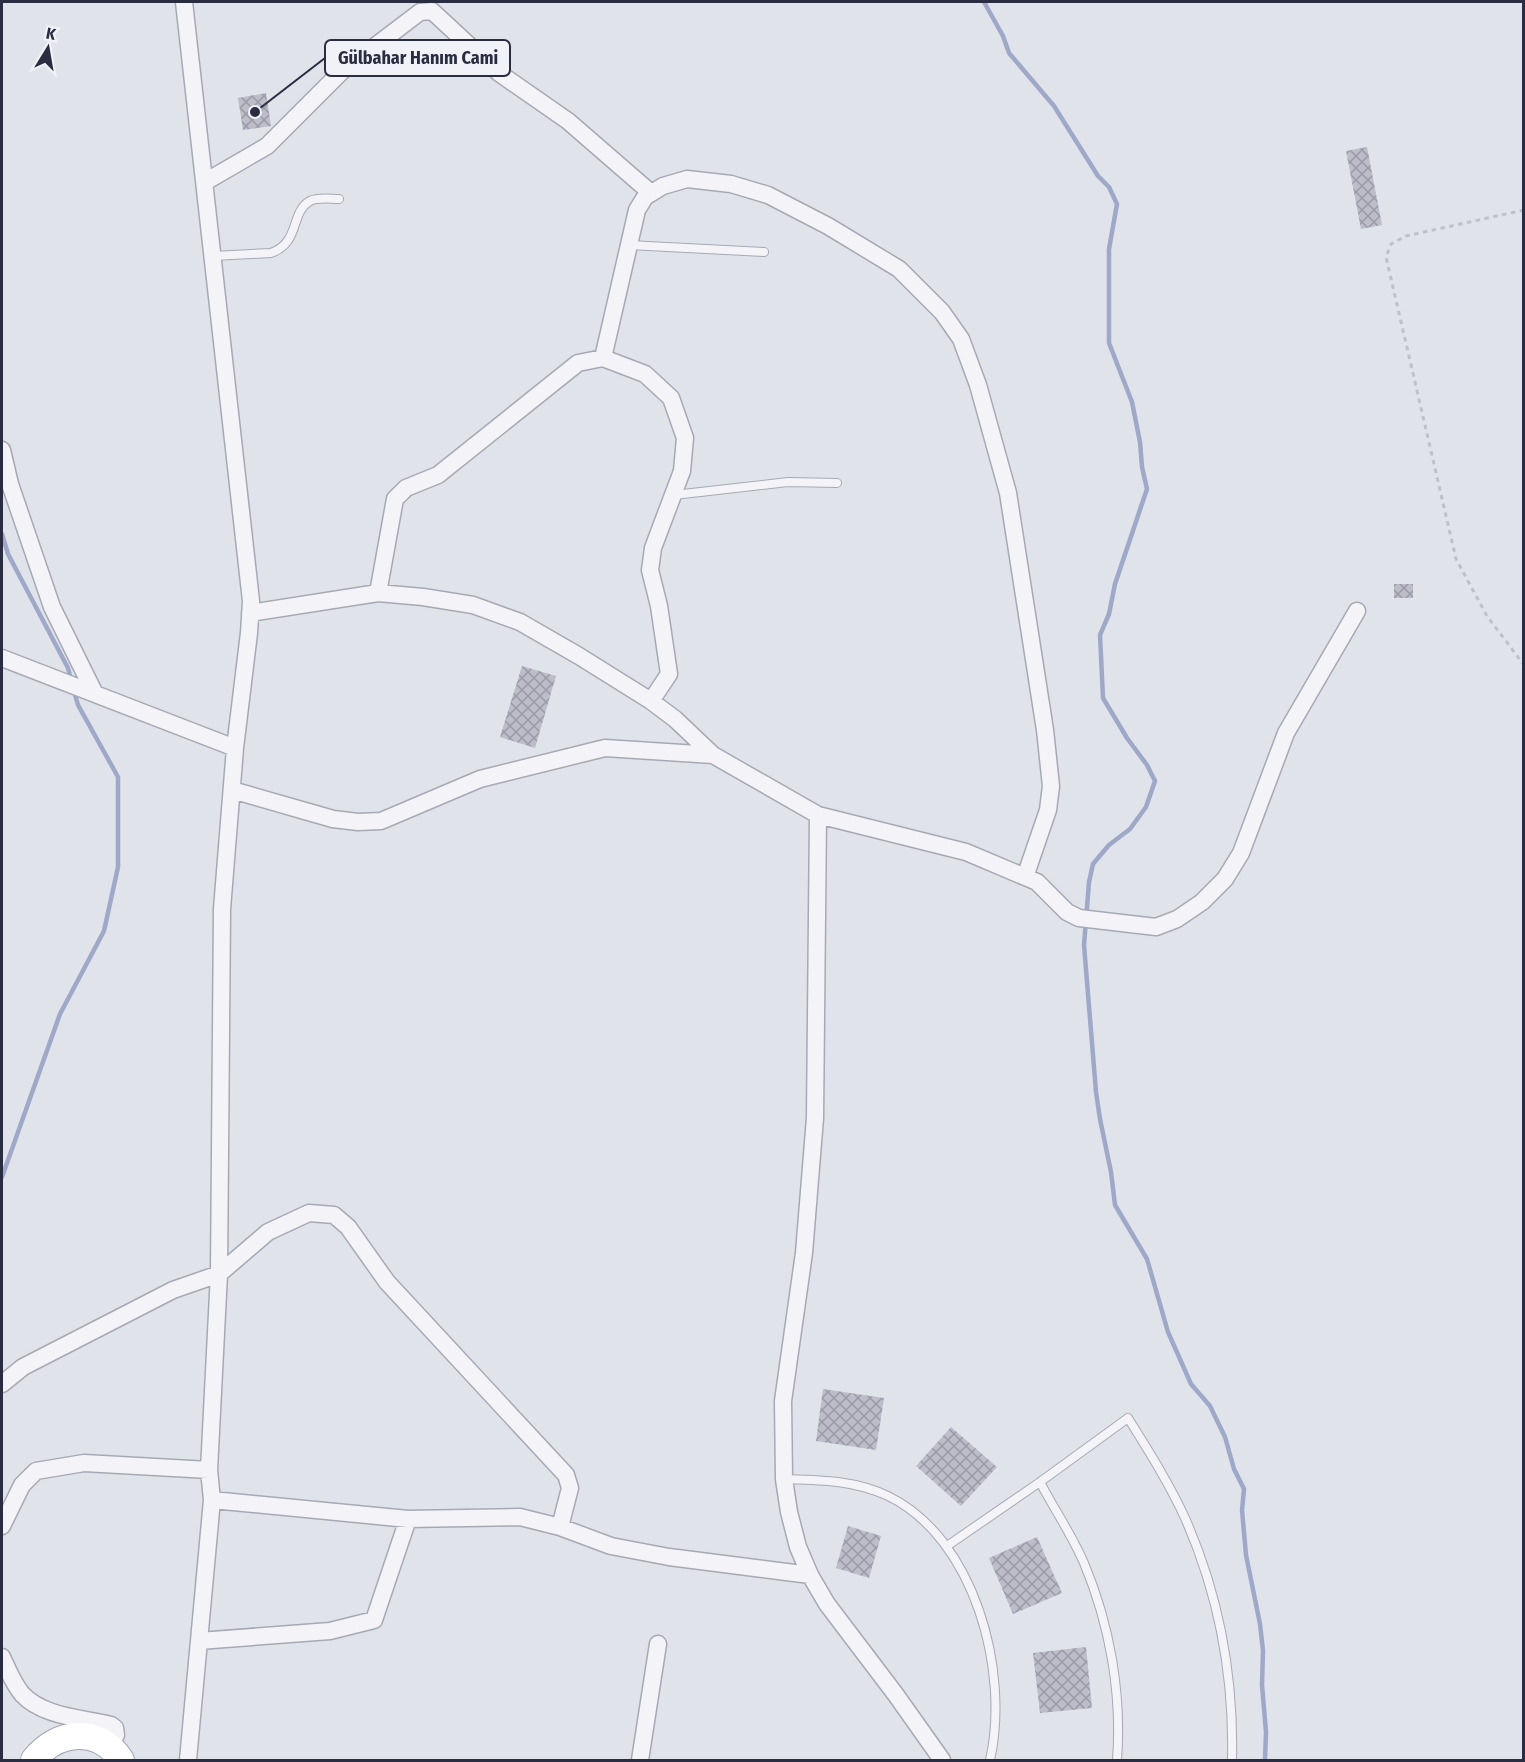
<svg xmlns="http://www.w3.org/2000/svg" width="1525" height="1762" font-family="'Fira Sans Condensed',sans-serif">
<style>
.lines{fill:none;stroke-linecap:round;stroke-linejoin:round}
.stream{stroke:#9ea8c8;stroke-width:4.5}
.building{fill:url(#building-cross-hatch)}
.service-casing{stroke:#a6a9b4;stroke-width:10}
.minor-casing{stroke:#a6a9b4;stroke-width:19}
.primary-casing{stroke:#a1a4b5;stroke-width:28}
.path{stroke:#bfc0c8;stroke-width:3;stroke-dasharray:4.5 4.5;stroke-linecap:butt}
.service{stroke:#f4f4f8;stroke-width:8}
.minor{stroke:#f4f4f8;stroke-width:16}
.primary{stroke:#fff;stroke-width:26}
.leader{fill:none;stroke:#2a2d41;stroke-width:2}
.callout-dot{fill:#2a2d41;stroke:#f1f2f7;stroke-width:2}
.callout{fill:#f1f2f7;stroke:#2a2d41;stroke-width:2}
.callout-label{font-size:18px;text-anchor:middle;font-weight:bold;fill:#2a2d41}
</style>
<defs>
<pattern id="building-cross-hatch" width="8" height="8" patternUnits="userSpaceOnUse" patternTransform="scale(1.5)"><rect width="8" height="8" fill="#bcbdc9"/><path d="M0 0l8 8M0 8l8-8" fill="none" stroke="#999aa5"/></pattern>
</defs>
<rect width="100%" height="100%" fill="#e1e3ea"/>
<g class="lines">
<path class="stream" d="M984,2L1003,36L1009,53L1054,106L1098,176L1109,187L1117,204L1109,249V343L1132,402L1140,442L1142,467L1147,489L1115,584L1109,614L1100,635L1103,698L1127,738L1147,765L1155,781L1146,807L1130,829L1109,845L1093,864L1089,882L1084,945L1096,1092L1100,1119L1111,1172L1115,1205L1147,1259L1168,1332L1191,1384L1210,1406L1225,1437L1234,1469L1244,1489L1242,1510L1246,1555L1260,1624L1263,1651L1262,1685L1266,1732L1265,1760
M2,534L8,554L68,668L71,680
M2,1177L60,1014L104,931L118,867V777L78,705L74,691"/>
</g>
<path class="building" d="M266,93L271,126L243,130L238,98Z
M1367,147L1382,225L1361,229L1346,151Z
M1394,584H1413V598H1394Z
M522,666L556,676L535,748L500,737Z
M823,1389L884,1398L876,1450L816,1441Z
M951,1427L997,1467L961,1506L916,1466Z
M848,1526L881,1536L869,1578L836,1568Z
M1037,1537L1062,1593L1013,1614L989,1558Z
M1086,1647L1092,1708L1040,1713L1033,1653Z"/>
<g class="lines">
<g class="service-casing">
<path id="service" d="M629,245L764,252
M213,256L271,253C301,242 290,212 310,201C318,197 330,199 339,199
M674,495L788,482L837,483
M784,1479C820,1480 854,1480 888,1496C975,1538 1010,1672 990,1760
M1040,1482C1054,1509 1072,1535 1084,1563C1110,1625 1122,1694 1117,1760
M947,1546L1040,1482L1128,1418C1148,1450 1169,1483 1185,1518C1219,1595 1234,1677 1232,1760"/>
</g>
<g class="minor-casing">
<path id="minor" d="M184,2L251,601L249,633L235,748L222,909L219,1274L209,1470L212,1500L188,1760
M205,182L267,146L341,72L420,12L432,11L499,73L568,121L651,193
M603,358L637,210L645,197L663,186L687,179L731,184L768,195L828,226L899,269L942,312L961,339L978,385L1008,493L1045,730L1051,786L1048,810L1025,877
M2,450L10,484L52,607L95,694
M378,593L395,499L406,488L438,475L578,363L603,358L645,374L671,398L685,438L682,471L653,548L650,570L659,606L669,674L651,701
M250,613L378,593L423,597L473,605L520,622L579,656L651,701L675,719L713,755L818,815L966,852L1037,882L1067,912L1079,918L1156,927L1177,919L1202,902L1225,879L1241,853L1286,733L1357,611
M2,658L235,748
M232,790L333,819L358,822L381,821L480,779L605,748L713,755
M818,815L815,1118L804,1253L783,1401L784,1479L789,1512L798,1547L810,1575L827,1604L896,1695L942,1760
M2,1384L23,1367L173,1290L219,1274L268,1232L309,1213L334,1215L348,1227L387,1282L566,1475L570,1488L560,1527
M212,1500L408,1519L520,1517L560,1527L611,1546L669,1557L810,1575
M2,1526L22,1485L36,1471L84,1463L209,1470
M199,1641L330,1631L374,1620L408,1519
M2,1657C8,1670 13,1683 22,1694C43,1717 83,1718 111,1725L115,1728L116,1735L109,1747
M640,1760L658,1644"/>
</g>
<g class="primary-casing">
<path id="primary" d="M34,1760C57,1730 99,1726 121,1760"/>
</g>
<path class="path" d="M1524,210L1406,236L1391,244L1386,257L1456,559L1487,616L1524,665"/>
<use href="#service" class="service"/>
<use href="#minor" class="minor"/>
<use href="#primary" class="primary"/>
</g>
<path class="leader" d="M255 112L325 58"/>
<circle class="callout-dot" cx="255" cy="112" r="6"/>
<rect class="callout" x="325" y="40" width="185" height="36" rx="6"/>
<g class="callout-label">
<text x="418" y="64">Gülbahar Hanım Cami</text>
</g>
<rect width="1525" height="1762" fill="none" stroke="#2a2d41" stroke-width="6"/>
<g transform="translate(48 48) rotate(11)" stroke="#f1f2f7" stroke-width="4.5" paint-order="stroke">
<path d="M0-4.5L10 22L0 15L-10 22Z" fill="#2a2d41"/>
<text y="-9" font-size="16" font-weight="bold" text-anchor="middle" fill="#2a2d41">K</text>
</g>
</svg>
